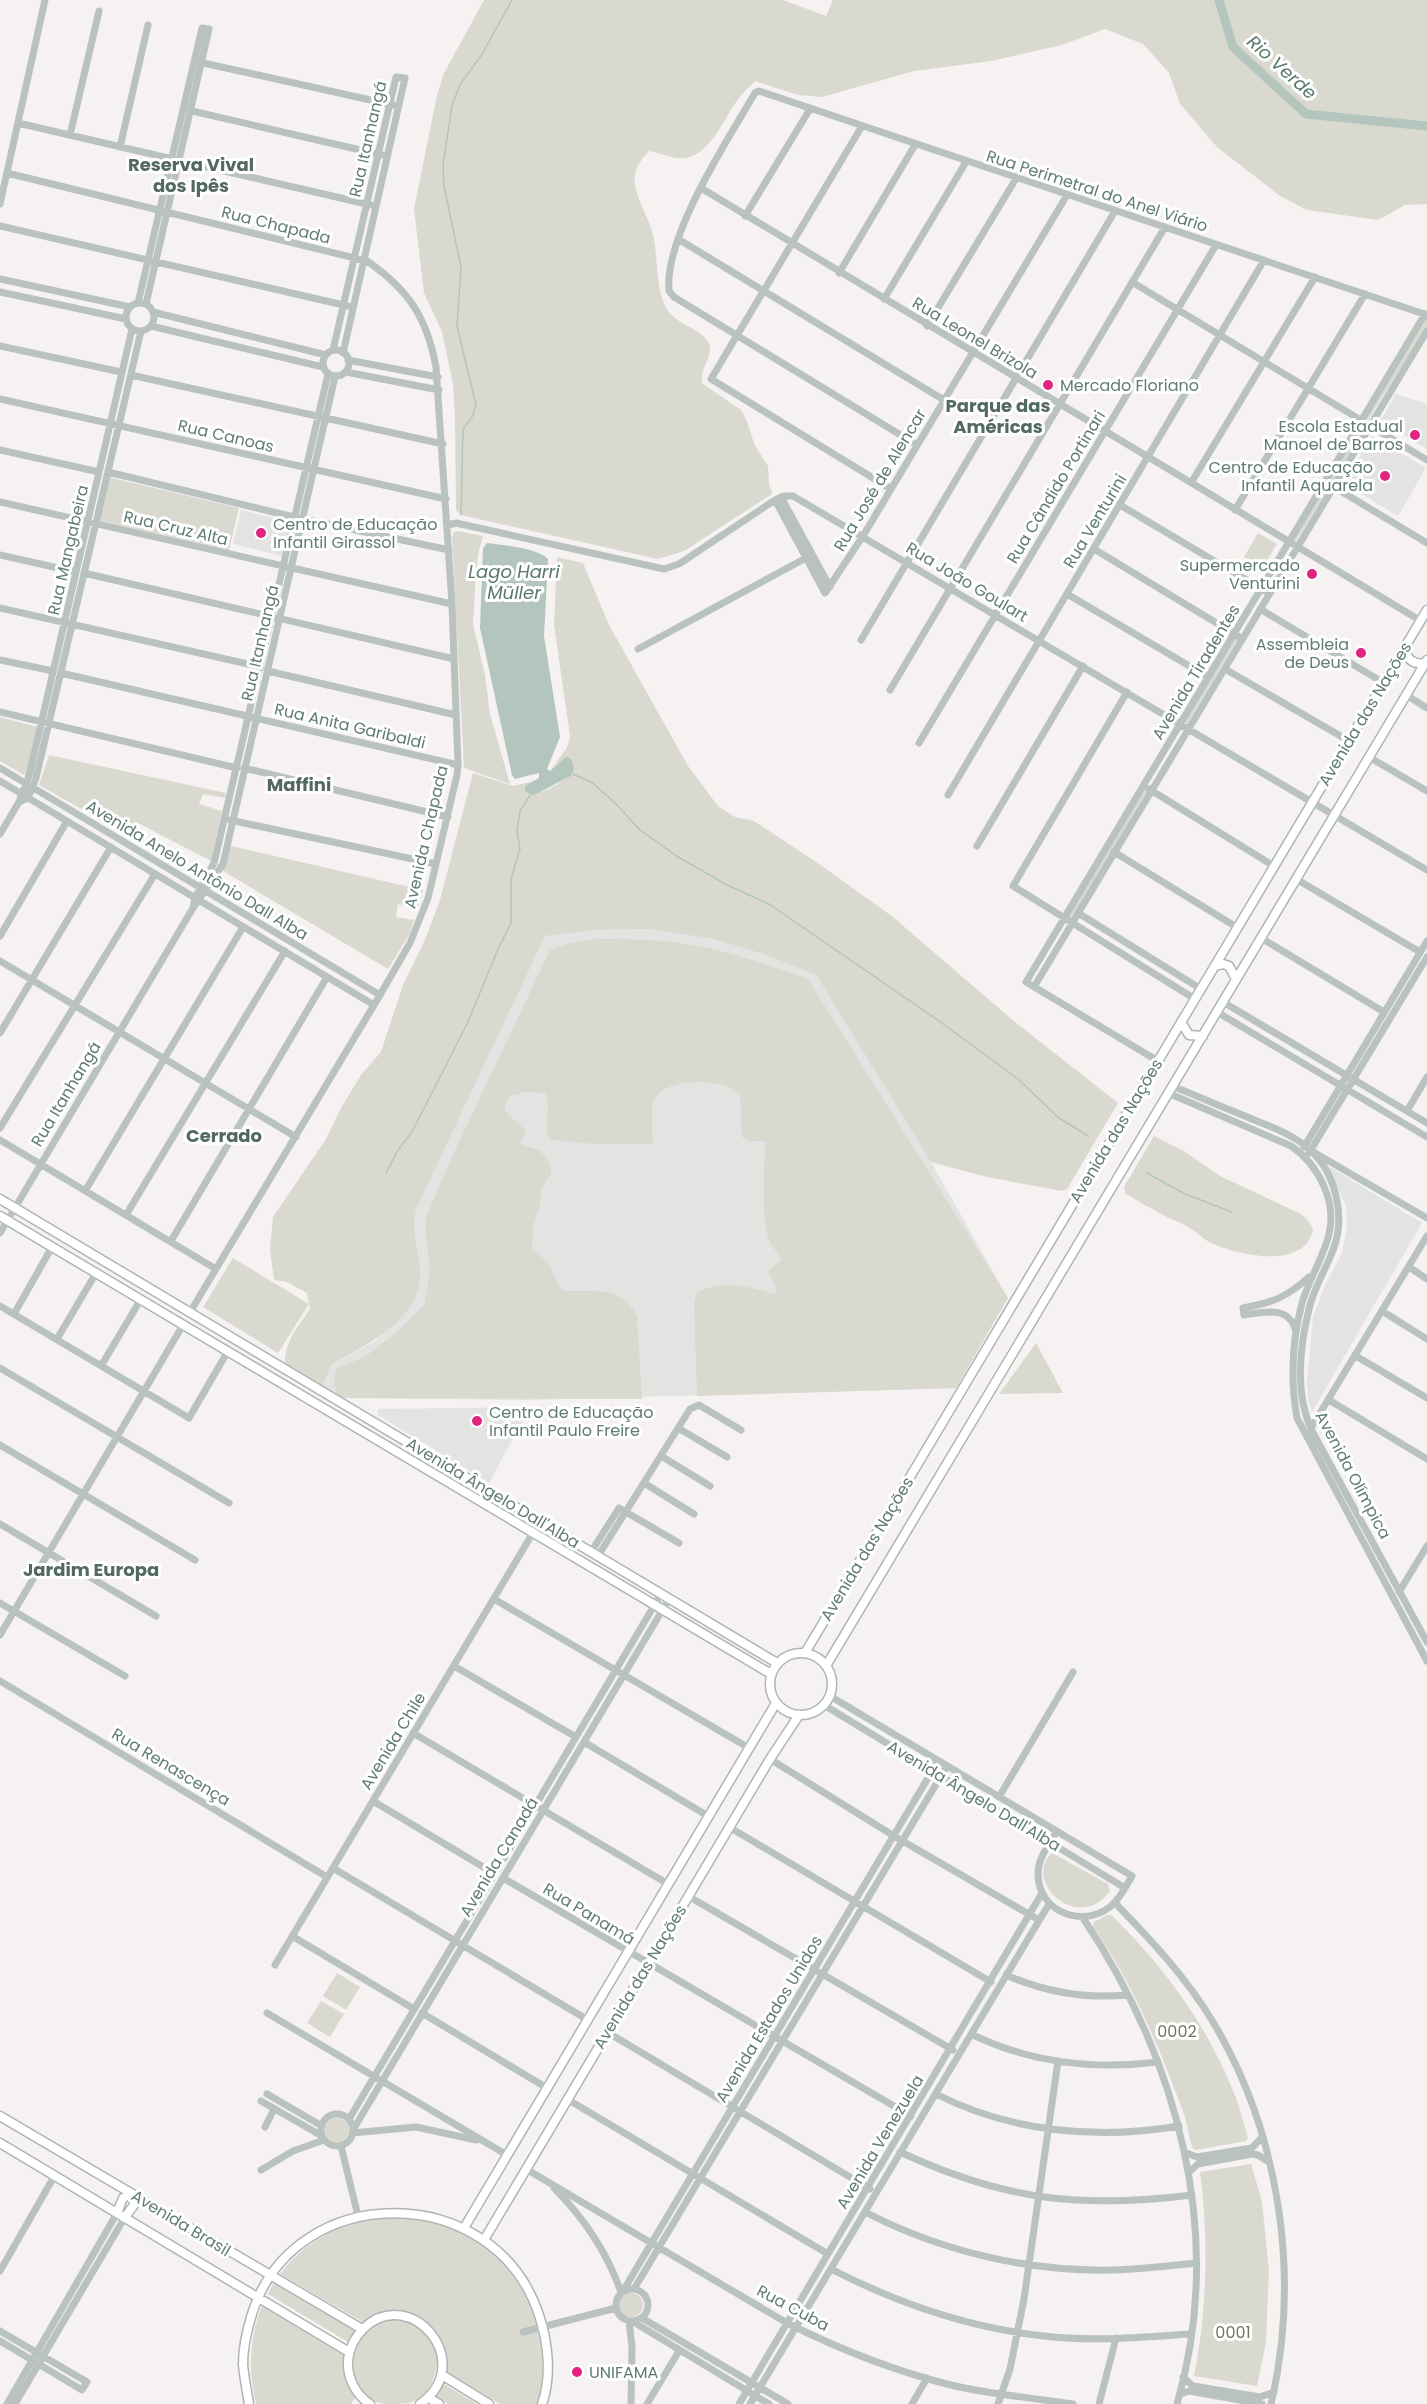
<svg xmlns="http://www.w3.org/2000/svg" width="1427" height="2404" font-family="Poppins,sans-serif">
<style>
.built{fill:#e3e4e2}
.green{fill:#dad9d0}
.water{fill:#b3c5bd}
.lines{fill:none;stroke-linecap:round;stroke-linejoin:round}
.stream{stroke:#b3c5bd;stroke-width:1.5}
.river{stroke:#b3c5bd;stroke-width:9}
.major-casing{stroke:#adb6b4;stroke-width:11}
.minor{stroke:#b9c2bf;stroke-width:7}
.major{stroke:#fff;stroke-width:8}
.poi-dot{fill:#e22480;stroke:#fff;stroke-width:2}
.labels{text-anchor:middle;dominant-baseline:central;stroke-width:6;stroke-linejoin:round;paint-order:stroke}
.street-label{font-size:16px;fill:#607c75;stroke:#fff}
.poi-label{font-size:16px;fill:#607c75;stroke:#fff;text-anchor:start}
.park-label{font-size:16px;fill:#73755f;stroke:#fff}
.water-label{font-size:18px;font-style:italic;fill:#5a786c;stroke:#fff}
.neighbourhood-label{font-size:18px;font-weight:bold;fill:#526862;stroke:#fff}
</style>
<rect width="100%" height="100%" fill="#f5f2f1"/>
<path class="built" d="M1396,394L1427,404V449L1380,421Z
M1372,436L1426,468L1398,516L1344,483Z
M241,510L290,522L282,556L233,544Z
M649,929L713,939L763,954L816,975L931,1162L1008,1298L956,1388L529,1400L339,1398L323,1388L331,1365L375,1341L406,1313L414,1211L544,936L597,930Z
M1330,1167L1422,1223L1312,1412L1308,1400L1307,1381L1313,1317L1325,1285L1342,1253L1347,1226L1346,1206L1329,1169Z
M530,1407L489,1483L378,1415L377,1412L379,1409Z"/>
<path class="green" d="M484,0H783L826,16L833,0H1427V204L1405,205L1378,220L1307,210L1280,196L1217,147L1180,104L1169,73L1143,44L1105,29L1062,45L991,61L914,71L822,97L798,95L755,81C750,86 744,92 739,98C725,116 712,153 686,158C675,160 661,153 649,151C643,158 636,165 635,175C632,192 646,212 651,228C660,253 653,292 670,313C680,326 703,329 709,344C714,357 698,369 703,384L741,410L746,419L755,446L768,466L769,483L772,494L684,551L658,559L461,515L456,510L455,418L453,384L442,332L424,293L414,209L437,95L444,73Z
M1427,317V326L1368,420L1364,418Z
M1359,428L1364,431L1296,541L1293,539Z
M108,477L239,508L229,550L98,520Z
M458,531L483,536L479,550L476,572L473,624L485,675L490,714L510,784L464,768L452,537L454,532Z
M1258,533L1277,544L1262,568L1244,557Z
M557,557L583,563L609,625L688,766L718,806L735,817L754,821L822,866L893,917L1015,1022L1118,1103L1067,1189L1062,1191L987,1177L931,1162L816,975L763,954L713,939L650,929L597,930L545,936L415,1211C411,1235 419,1247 420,1270C423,1320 367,1344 331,1365L323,1387L285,1363C285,1341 298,1327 310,1309L309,1304L278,1353L203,1307L233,1258L309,1304L307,1293L287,1282L274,1280L270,1249L273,1217L326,1139L341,1108L361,1075L381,1052L403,985L424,942L440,900L473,773L513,786L535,781L525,786L540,792L549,789L573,774L558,763L550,771L567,748L570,736L554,625Z
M1234,637L1238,639L1187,724L1183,722Z
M0,717L38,727L26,776L0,761Z
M49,755L226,793L225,798L203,794L199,804L222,811L211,861L136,822L127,835L39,785Z
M1143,789L1147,791L1071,921L1067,918Z
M231,846L423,890L418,908L398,904L396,917L414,920L409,935L388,969L223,871Z
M595,939C626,939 657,939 687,944C729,951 768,965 808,979L1008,1298L956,1388L697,1396L694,1302L697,1292C724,1279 749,1287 777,1295L775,1285L768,1271L781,1260C778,1252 772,1247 769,1240C760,1216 765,1168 765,1141H748L742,1137L740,1095C736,1093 732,1089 728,1087C710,1079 663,1079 654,1101C650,1110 653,1134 653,1144H594L551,1140C541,1127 553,1108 545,1093L526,1092L510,1096L505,1105V1111L525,1130L526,1135L520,1141L522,1145L539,1150L547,1158L551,1168V1173L541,1190L540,1204L533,1227L532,1249L549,1263L558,1285L564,1291C594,1292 622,1285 637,1316L642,1399L339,1398L334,1383L336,1369L366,1356L396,1333L424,1305L430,1272L426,1237V1218L449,1163L550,950L570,943Z
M1154,1136L1184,1151L1220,1176L1299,1213L1307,1219L1313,1229C1306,1271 1237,1255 1211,1243C1203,1239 1196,1231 1188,1227C1182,1223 1174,1221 1167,1217C1153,1210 1140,1202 1126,1194L1124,1187Z
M1036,1343L1063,1393L999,1394Z
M1052,1853L1108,1884L1110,1891C1078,1935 1021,1880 1052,1853Z
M1107,1915H1111C1164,1966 1207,2025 1234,2093C1240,2107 1243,2123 1248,2137L1246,2141L1196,2150L1193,2149C1189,2139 1188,2127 1185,2117C1159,2047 1136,1989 1093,1927L1094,1922Z
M337,1973L360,1987L346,2010L323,1996Z
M321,2001L344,2014L330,2037L307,2023Z
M325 2130a12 12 0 1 1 24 0a12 12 0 1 1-24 0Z
M1251,2164L1262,2201L1269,2272L1266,2342L1257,2386L1194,2376C1207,2311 1209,2238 1200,2172Z
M380,2216C394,2217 409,2215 422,2218C481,2230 525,2272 538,2331C543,2354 545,2381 538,2404H500L437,2366C434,2375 433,2384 426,2392C419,2401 409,2404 398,2404C391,2404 385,2404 379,2403C344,2391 347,2346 373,2328L280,2274C307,2240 338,2225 380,2216Z
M274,2282L355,2331L348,2342L268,2294Z
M619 2305a12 12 0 1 1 24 0a12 12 0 1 1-24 0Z
M263,2304L345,2354L344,2373L355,2398L351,2404H256C248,2370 249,2337 263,2304Z
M444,2384L477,2404H448L436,2397Z"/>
<path class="water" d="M487,543C502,545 538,548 548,559L544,636L560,737L547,769L550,771L566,757L571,759L574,768L571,776C557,782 548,789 533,795L525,791V786L539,778V773L515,779L512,775L480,628L483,548Z"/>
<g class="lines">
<path class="stream" d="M461,515L463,429L472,417L476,405L457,326L461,267L444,186L443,166L452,105L461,83L481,56L512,0
M573,774L593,783L616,804L640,830L678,857L727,885L769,904L939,1021L1018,1079L1059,1118L1088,1136
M386,1173L398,1150L412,1132L467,1024L498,949L511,923V879L520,849L517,831L520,811L530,795
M1147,1173L1185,1194L1232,1212"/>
<path class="river" d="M1219,0L1233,47L1306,114L1427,126"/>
<g class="major-casing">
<path id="major" d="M1404,648C1407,659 1413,665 1425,663
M1215,966L1223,964L1229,966L1236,979
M1181,1022L1189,1035L1203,1036
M0,1199L777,1663
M0,1216L771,1674
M770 1684a31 31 0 1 1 62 0a31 31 0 1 1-62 0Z
M805,1653L1427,610
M826,1666L1427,660
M0,2116L362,2329
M0,2143L349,2352
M117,2213L123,2198L131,2194
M125,2217L134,2205V2196
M464,2228L776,1703
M484,2240L770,1759L799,1715
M442,2375L489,2404
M429,2398L439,2404
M249,2404C247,2391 244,2377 243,2364C243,2347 247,2330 252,2314C294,2179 495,2180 539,2315C548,2342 552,2376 542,2404
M370,2404C356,2395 347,2378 348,2361C349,2348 355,2337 364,2328C411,2284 478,2363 420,2404"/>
</g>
<path class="minor" d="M199,62L393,105
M188,110L382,155
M18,123L371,205
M862,126L711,379L891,489
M70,135L99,11
M120,147L148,25
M7,173L367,261C409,290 427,318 436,367L452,604L458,765L457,775L428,898L410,943L380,995L189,1314
M701,188L1421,621
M0,204L45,0
M745,216L810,109
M0,226L348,306
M678,239L944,400
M839,273L915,145
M0,279L130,307
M1132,282L1427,460
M0,292L126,319
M884,299L966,162
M138,303L202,28L209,29L146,304
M126 317a14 14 0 1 1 28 0a14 14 0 1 1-28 0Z
M153,312L326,355
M151,326L323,367
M927,326L1017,177
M0,346L121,372
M323 363a13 13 0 1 1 26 0a13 13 0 1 1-26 0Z
M333,350L396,77L405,78L343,353
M348,360L438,377
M346,372L439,390
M131,375L443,444
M0,399L446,499
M917,445L674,297L669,291C664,236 727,141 755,93L759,91L1427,315
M0,450L99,472
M108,472L294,517L449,550
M1191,483L1315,277
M1334,487L1427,543
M781,497L830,587
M775,500L825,593L863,536L1067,195
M0,502L452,604
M1120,505L1265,591
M1235,510L1365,294
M448,525L456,523L664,569L679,564L775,500L784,496H793L1427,870
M1094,549L1238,636
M0,555L76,572
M84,573L454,659
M1067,594L1208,677
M0,608L261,667
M1260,609L1384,683
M861,640L1115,211
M638,649L806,558
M0,660L53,671
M1225,669L1349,741
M268,671L456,715
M61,673L458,765
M890,690L1165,227
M1127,692L1013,886L1195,999
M1406,695L1427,708
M0,712L237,768
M919,743L1216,245
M1369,757L1427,791
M0,768L380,995
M244,768L448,817
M0,781L374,1005
M1149,789L1274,866
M948,795L1264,260
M19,802L28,798L36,778L141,331
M230,820L436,864
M0,834L19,802L29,776L132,329
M977,846L1083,666
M1114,852L1238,928
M1296,879L1420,952
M193,908L195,898L214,863L328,374
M1078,913L1201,989
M0,936L67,821
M1261,938L1384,1012
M0,961L296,1137
M1034,987L1427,331
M1223,1002L1427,1123
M1217,1012L1427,1137
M0,1033L111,847
M1158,1061L1026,982L1425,314
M1172,1086C1195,1095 1217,1105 1240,1114C1263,1124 1290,1132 1309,1149C1336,1172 1346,1218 1333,1250C1326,1269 1315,1286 1310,1305C1300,1344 1294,1393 1312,1431L1427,1642
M1168,1093L1291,1146C1318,1164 1337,1201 1329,1234C1324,1256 1309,1279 1302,1303C1292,1341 1290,1379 1297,1418L1427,1661
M1407,1111L1427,1077
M0,1128L155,874
M0,1140L216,1269
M1304,1147L1427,941
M1309,1153L1427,957
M1315,1153L1427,1218
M85,1191L243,927
M126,1215L285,951
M0,1233L193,908L223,864L335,377
M171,1241L327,977
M1409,1267L1427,1279
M0,1306L189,1418L228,1351
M1382,1311L1427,1339
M14,1314L52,1247
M1296,1332C1290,1305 1264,1312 1244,1315L1243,1308C1272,1303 1287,1297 1309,1277
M57,1339L96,1273
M1356,1356L1427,1398
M101,1366L141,1299
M0,1368L229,1503
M1329,1400L1427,1459
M678,1428L727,1457
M1311,1428L1427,1236
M0,1445L195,1560
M661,1456L710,1486
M644,1483L694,1514
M0,1524L156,1616
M591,1552L619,1508L679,1543
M598,1556L690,1409L699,1405L741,1430
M1399,1592L1427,1546
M494,1599L749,1748
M0,1603L125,1676
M0,1635L183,1325
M454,1666L576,1737
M0,1681L327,1877
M830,1696L1132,1876C1126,1886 1120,1899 1110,1907C1078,1931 1031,1907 1039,1865C1042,1853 1050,1842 1057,1831
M824,1705L1125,1888
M413,1733L668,1884
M584,1742L708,1816
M770,1759L894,1836L1039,1920
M999,1797L1073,1672
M373,1801L495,1874
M729,1827L991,1982
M333,1868L588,2020
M503,1878L911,2116
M688,1896L953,2050
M1115,1903C1151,1940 1186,1977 1213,2022C1280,2134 1301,2277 1271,2404
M1083,1918C1178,2060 1226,2235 1177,2404
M292,1936L414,2009
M275,1965L534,1531
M1006,1975C1045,1992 1085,1999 1127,1995
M267,2013L507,2155
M422,2013L547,2088
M607,2032L870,2189
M971,2034C1029,2062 1094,2070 1158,2062
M267,2094L322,2126
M936,2094C1010,2132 1098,2140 1179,2126
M567,2099L828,2254
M261,2101L322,2136
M321 2130a16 16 0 1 1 32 0a16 16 0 1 1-32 0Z
M349,2119L661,1594
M265,2127L274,2109
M353,2130L669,1599
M352,2133L416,2127L476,2140
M341,2146L358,2216
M900,2152C1003,2200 1080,2209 1192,2195
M1186,2153L1197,2157L1252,2148L1262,2137
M526,2169L787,2323C841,2350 897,2372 955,2386C994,2395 1034,2398 1073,2404
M261,2170L293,2151L324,2140
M1189,2172L1198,2164L1252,2154L1258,2155L1267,2161
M554,2188C584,2218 607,2252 621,2292
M865,2212C940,2251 1028,2272 1113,2270C1141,2269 1168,2266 1196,2263
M831,2269C897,2303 969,2328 1044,2336C1092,2342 1142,2337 1190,2334
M0,2271L55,2175
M616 2305a16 16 0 1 1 32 0a16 16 0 1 1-32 0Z
M634,2289L947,1766
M623,2291L938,1761
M642,2318L788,2404
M629,2321L632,2347L631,2404
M632,2321L769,2404
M0,2331L87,2382L82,2390L0,2341
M523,2332L616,2308
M1183,2377L1193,2386L1260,2397L1274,2392
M1180,2394L1189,2391L1262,2404
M7,2404L117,2213
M15,2404L125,2217
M647,2404L679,2351
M739,2404L1042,1893
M750,2404L1049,1904
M912,2404L927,2378
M998,2404L1010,2369L1024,2299L1058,2061
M1099,2404L1116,2338"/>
<use href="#major" class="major"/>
</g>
<g class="poi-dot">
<circle cx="1048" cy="385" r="6"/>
<circle cx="1415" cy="435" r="6"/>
<circle cx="1385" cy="476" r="6"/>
<circle cx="261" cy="533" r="6"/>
<circle cx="1312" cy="574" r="6"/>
<circle cx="1361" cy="653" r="6"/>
<circle cx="477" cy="1421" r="6"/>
<circle cx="577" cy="2372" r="6"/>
</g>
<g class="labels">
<g class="street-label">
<text transform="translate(368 139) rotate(-77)">Rua Itanhangá</text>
<text transform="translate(1097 191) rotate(18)">Rua Perimetral do Anel Viário</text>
<text transform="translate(276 225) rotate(14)">Rua Chapada</text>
<text transform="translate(975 338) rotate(31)">Rua Leonel Brizola</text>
<text transform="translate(226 436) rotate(13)">Rua Canoas</text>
<text transform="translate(880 480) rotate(-59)">Rua José de Alencar</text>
<text transform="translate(1056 487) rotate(-59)">Rua Cândido Portinari</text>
<text transform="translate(1095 521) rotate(-59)">Rua Venturini</text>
<text transform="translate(176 528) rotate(13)">Rua Cruz Alta</text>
<text transform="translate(68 550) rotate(-77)">Rua Mangabeira</text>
<text transform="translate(967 582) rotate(31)">Rua João Goulart</text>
<text transform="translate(260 643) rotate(-77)">Rua Itanhangá</text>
<text transform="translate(1196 672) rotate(-59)">Avenida Tiradentes</text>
<text transform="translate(1365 714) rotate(-59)">Avenida das Nações</text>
<text transform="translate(350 726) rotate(13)">Rua Anita Garibaldi</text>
<text transform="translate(426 837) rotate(-77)">Avenida Chapada</text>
<text transform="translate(197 870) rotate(31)">Avenida Anelo Antônio Dall Alba</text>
<text transform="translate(66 1094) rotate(-59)">Rua Itanhangá</text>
<text transform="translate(1116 1131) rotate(-59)">Avenida das Nações</text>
<text transform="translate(1353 1475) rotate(62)">Avenida Olímpica</text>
<text transform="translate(493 1493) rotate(31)">Avenida Ângelo Dall'Alba</text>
<text transform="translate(867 1549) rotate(-59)">Avenida das Nações</text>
<text transform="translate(393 1741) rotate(-59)">Avenida Chile</text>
<text transform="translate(171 1767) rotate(31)">Rua Renascença</text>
<text transform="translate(974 1796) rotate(31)">Avenida Ângelo Dall'Alba</text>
<text transform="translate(499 1857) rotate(-59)">Avenida Canadá</text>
<text transform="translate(589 1914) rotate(31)">Rua Panamá</text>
<text transform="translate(640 1977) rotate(-59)">Avenida das Nações</text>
<text transform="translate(769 2019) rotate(-59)">Avenida Estados Unidos</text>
<text transform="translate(880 2142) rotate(-59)">Avenida Venezuela</text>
<text transform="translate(181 2223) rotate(31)">Avenida Brasil</text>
<text transform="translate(793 2308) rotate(28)">Rua Cuba</text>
</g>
<g class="poi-label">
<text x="1060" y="385">Mercado Floriano</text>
<text x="1403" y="426" text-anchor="end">Escola Estadual<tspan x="1403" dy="18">Manoel de Barros</tspan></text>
<text x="1373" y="467" text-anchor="end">Centro de Educação<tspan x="1373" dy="18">Infantil Aquarela</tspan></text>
<text x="273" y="524">Centro de Educação<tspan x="273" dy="18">Infantil Girassol</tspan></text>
<text x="1300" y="565" text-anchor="end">Supermercado<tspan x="1300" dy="18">Venturini</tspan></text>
<text x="1349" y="644" text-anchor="end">Assembleia<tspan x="1349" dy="18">de Deus</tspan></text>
<text x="489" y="1412">Centro de Educação<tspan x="489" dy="18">Infantil Paulo Freire</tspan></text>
<text x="589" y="2372">UNIFAMA</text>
</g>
<g class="park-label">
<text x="1177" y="2031">0002</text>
<text x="1233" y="2332">0001</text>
</g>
<g class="water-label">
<text transform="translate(1282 67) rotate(42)">Rio Verde</text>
<text x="514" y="571">Lago Harri<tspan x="514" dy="21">Müller</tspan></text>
</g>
<g class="neighbourhood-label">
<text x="191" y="164">Reserva Vival<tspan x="191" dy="21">dos Ipês</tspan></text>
<text x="998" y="405">Parque das<tspan x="998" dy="21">Américas</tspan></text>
<text x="299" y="784">Maffini</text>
<text x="224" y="1135">Cerrado</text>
<text x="91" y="1569">Jardim Europa</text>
</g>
</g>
</svg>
